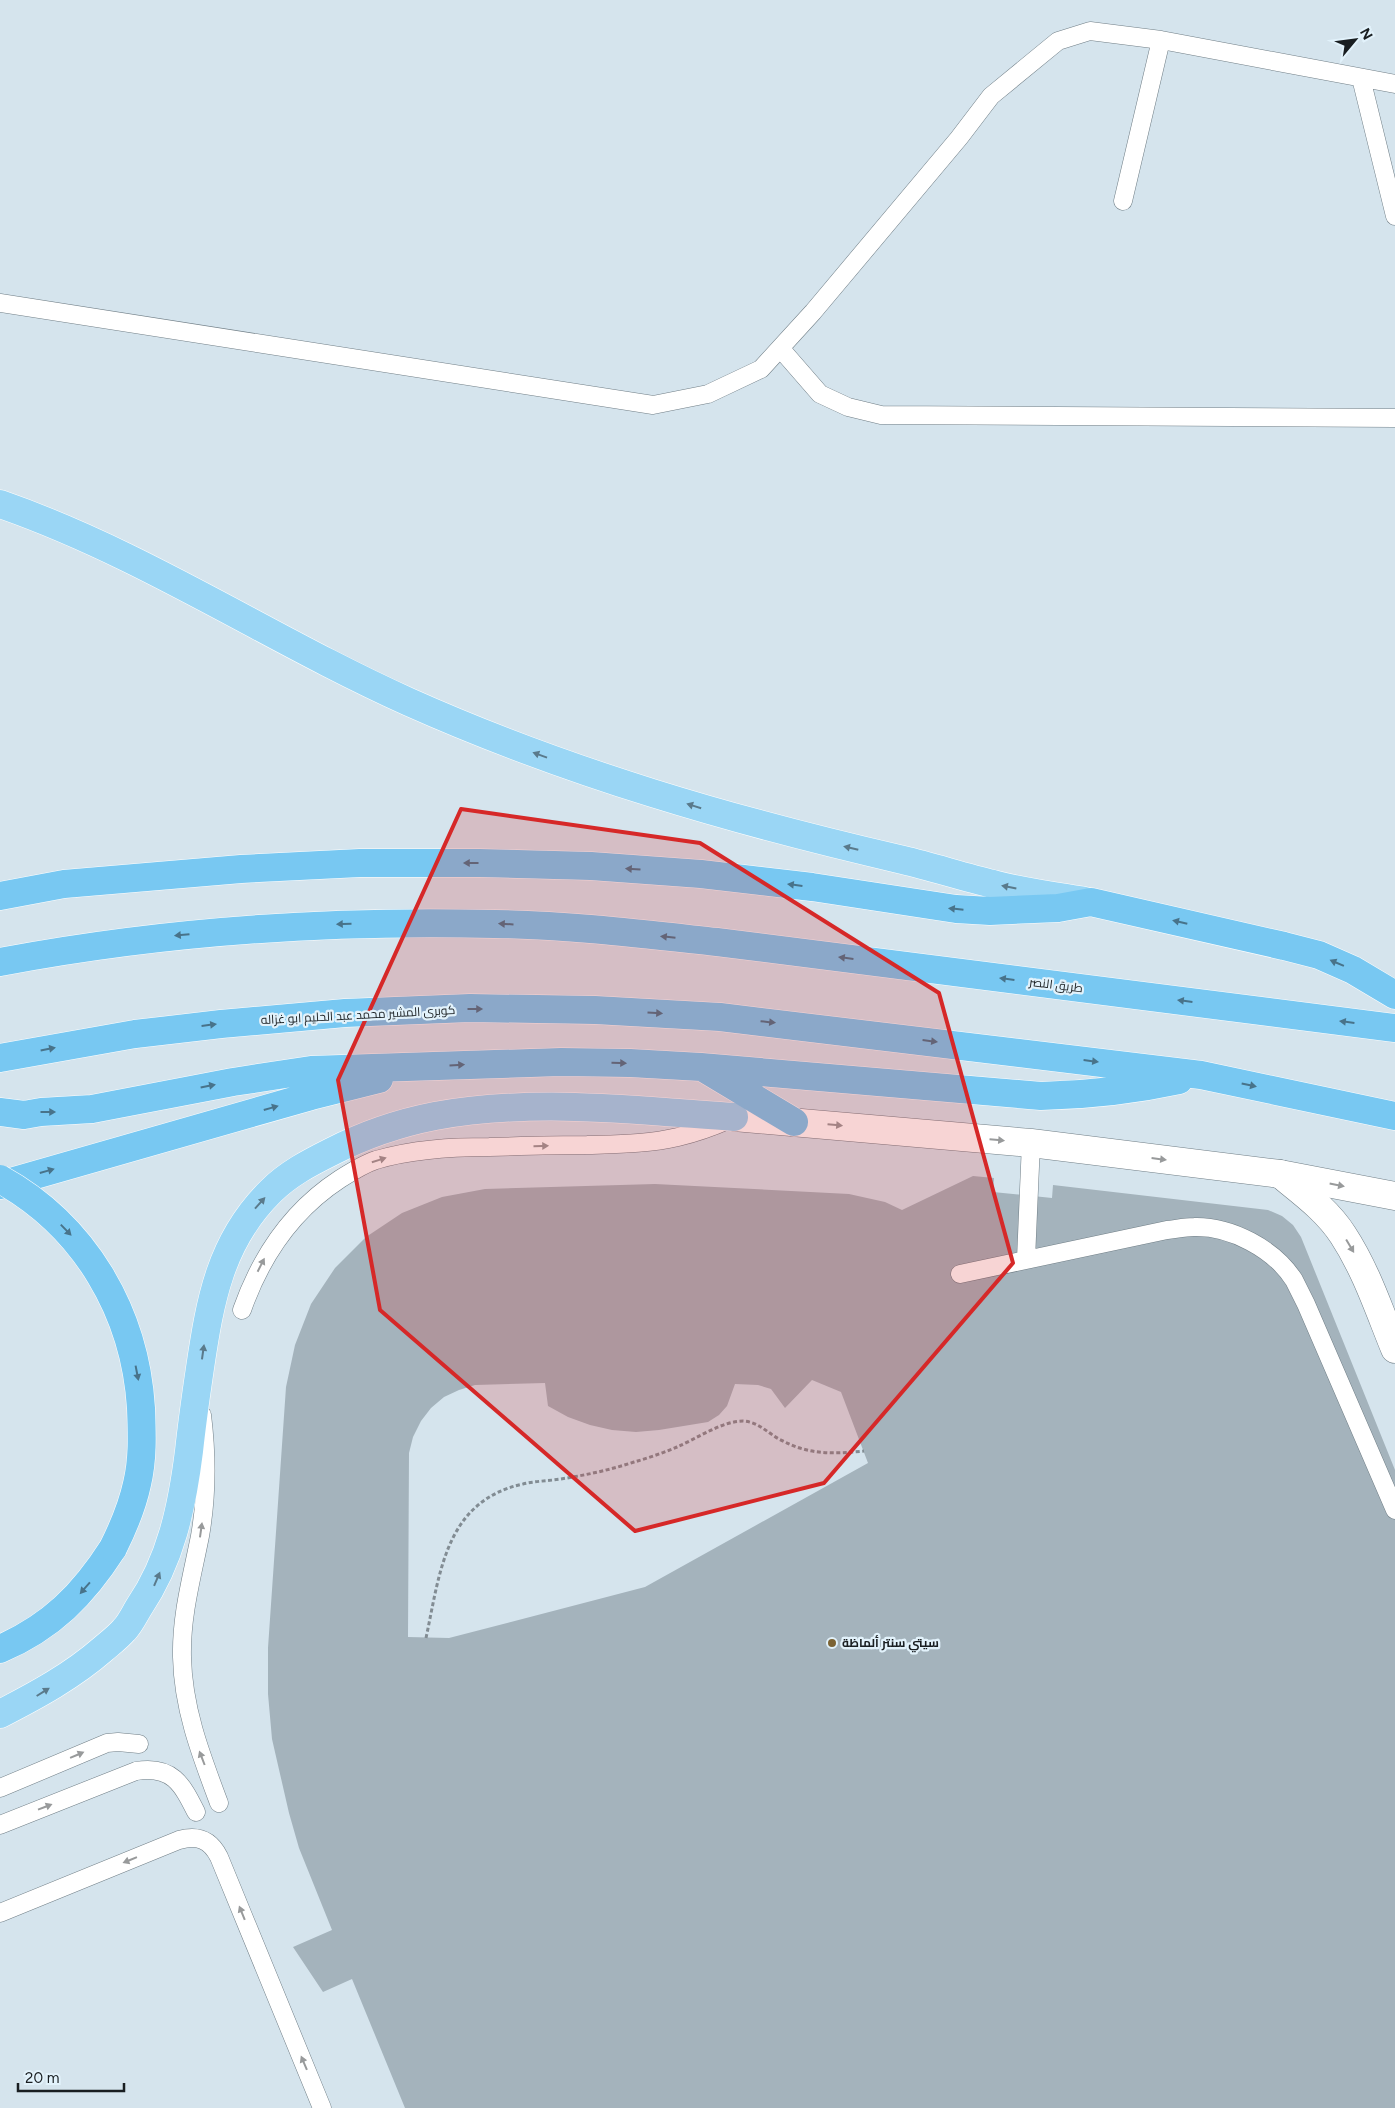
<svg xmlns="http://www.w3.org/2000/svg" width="1395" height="2108" font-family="Figtree,Cairo,sans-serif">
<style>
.building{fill:#a4b3bc;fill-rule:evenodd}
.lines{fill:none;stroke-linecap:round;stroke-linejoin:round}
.service-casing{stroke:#707e86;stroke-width:19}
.minor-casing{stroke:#707e86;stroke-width:29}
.tertiary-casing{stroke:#707e86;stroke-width:29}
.primary-casing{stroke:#fff;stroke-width:29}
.trunk-casing{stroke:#fff;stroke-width:29}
.path{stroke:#828c93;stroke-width:3;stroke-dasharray:4 2.5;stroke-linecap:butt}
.service{stroke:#fff;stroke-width:18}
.minor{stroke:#fff;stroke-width:28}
.tertiary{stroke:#fff;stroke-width:28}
.primary{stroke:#9ad6f5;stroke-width:28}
.trunk{stroke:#78c8f2;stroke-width:28}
.trunk-bridge-casing{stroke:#fff;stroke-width:29;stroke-linecap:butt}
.trunk-bridge{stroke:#78c8f2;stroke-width:28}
.oneway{fill:#5a7a8b}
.oneway2{fill:#48738a}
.oneway3{fill:#989a9b}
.marked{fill:#d62828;fill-opacity:0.2;stroke:#d62828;stroke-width:4;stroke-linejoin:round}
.poi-dot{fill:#7b6334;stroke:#e2f2fb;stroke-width:2}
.labels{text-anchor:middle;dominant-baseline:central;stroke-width:4.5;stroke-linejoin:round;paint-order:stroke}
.street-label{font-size:12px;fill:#191e21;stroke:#e2f2fb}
.poi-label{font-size:12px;font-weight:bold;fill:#191e21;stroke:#e2f2fb;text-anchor:start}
</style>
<rect width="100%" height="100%" fill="#d5e4ed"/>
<path class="building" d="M973,1176L994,1178L993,1192L1052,1198L1053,1185L1268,1210L1282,1216L1293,1225L1301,1237L1395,1470V2108H405L352,1979L323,1992L293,1947L332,1930L299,1848L289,1813L272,1739L268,1694V1648L286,1387L295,1345L311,1304L335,1268L366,1237L402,1213L442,1197L485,1189L655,1184L849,1194L885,1202L902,1210ZM812,1380L841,1392L868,1463L645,1587L449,1638L408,1637L409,1453L413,1437L421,1421L431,1408L444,1397L459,1390L475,1385L545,1383L548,1406L568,1417L590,1425L612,1430L636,1432L659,1430L708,1422L719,1415L727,1406L735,1384L758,1385L771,1389L785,1408Z"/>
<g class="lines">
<g class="service-casing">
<path id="service" d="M1361,78L1395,216
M1123,201L1161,40
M0,303L653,405L708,394L761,369L813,312L959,138L991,96L1058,41L1090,31L1161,40L1395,84
M780,348L820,394L848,407L881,415L1395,418
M1026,1259L1031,1143
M960,1274L1167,1230C1176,1229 1185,1227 1194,1227C1231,1226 1274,1249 1294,1280C1298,1288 1302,1296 1306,1304L1395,1510
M242,1310C261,1256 291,1211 340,1179C351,1172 364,1164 376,1160C413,1149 451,1147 489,1147C522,1146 555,1145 587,1145C618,1144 648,1144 678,1137C695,1133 712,1127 728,1120
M202,1415C207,1455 207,1496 200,1536C192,1577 181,1615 182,1657C183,1709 201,1755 219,1803
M0,1788L107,1743L118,1742L139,1744
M0,1825L136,1771C172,1765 182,1784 196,1812
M0,1913L179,1840C197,1835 210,1839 219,1857L322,2108"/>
</g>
<g class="minor-casing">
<path id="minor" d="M1280,1174C1302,1192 1327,1210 1343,1235C1366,1270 1379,1310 1395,1349"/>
</g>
<g class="tertiary-casing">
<path id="tertiary" d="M734,1117L1031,1143L1280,1174L1395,1196"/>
</g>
<g class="primary-casing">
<path id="primary" d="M0,504C144,554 271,640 409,702C568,773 734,821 903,860C933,867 963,877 993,884C1023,892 1054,896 1085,901
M0,1714C37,1695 72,1676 103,1649C110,1643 118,1637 124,1630C130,1624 134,1615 139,1607C171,1560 182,1507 189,1451C192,1423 196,1395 200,1368C210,1301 220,1241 271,1191C288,1174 309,1163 331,1152C364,1135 399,1123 435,1116C534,1098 635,1110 734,1117"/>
</g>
<g class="trunk-casing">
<path id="trunk" d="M0,896L64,884L241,869L360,863H479L591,866L701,874L812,887L956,909L990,911L1058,908L1091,902L1284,946L1319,955L1353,970L1395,995
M0,962C164,931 329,920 495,924C569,925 643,934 717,942L1395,1028
M0,1058L135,1034L221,1024L345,1013L470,1008L595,1010L720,1017L1201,1075L1395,1116
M707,1070L794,1122
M0,1112L24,1115L41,1112L92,1109L233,1082L311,1070L561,1062L630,1063L701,1067L1041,1096C1088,1095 1133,1090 1179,1080
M0,1185L311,1096L379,1079
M0,1649C51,1627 83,1595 113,1548"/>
</g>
<path class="path" d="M426,1638C440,1573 445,1501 523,1484C535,1481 548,1481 561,1479C586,1475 610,1470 634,1462C648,1458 663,1453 677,1447C696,1439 722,1421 743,1421C760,1422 769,1435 783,1441C809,1455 835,1454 864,1451"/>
<use href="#service" class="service"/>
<use href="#minor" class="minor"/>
<use href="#tertiary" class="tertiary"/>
<use href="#primary" class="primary"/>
<use href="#trunk" class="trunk"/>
<g class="trunk-bridge-casing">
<path id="trunk-bridge" d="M0,1179C85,1226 135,1312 141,1408C142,1434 143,1459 137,1484C132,1507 123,1528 113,1548"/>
</g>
<use href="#trunk-bridge" class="trunk-bridge"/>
</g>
<defs><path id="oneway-solid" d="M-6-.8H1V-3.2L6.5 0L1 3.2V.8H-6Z" transform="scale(1.25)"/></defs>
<g class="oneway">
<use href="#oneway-solid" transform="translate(540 755) rotate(-160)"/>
<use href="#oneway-solid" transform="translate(694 806) rotate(-163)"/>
<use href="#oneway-solid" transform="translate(851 848) rotate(-167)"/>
<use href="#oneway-solid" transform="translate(1009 887) rotate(-169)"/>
<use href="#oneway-solid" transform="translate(260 1203) rotate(-48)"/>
<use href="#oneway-solid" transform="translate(203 1352) rotate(-82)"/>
<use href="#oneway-solid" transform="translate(157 1579) rotate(-67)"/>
<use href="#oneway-solid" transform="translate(43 1692) rotate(-32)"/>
</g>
<g class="oneway2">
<use href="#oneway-solid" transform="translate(471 863) rotate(180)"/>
<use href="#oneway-solid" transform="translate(633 869) rotate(-176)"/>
<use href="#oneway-solid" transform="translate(795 885) rotate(-173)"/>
<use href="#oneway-solid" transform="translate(956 909) rotate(-174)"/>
<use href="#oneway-solid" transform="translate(1180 922) rotate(-167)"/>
<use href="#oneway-solid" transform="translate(344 924) rotate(178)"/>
<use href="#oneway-solid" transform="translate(506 924) rotate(-177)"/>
<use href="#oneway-solid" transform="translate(182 935) rotate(175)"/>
<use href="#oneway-solid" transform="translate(668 937) rotate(-174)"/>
<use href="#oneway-solid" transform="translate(846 958) rotate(-173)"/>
<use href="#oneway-solid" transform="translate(1337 963) rotate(-157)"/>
<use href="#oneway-solid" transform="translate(1007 979) rotate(-173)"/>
<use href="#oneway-solid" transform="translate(1185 1001) rotate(-173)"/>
<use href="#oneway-solid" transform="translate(475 1009)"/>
<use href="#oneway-solid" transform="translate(655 1013) rotate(3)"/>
<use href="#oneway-solid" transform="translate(768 1022) rotate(6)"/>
<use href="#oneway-solid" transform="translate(1347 1022) rotate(-173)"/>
<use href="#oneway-solid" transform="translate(209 1025) rotate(-7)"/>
<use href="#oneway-solid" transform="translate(930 1041) rotate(7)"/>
<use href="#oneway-solid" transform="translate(48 1049) rotate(-11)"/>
<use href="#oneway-solid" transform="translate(1091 1061) rotate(7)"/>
<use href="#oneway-solid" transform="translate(619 1063) rotate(1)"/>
<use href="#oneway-solid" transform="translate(457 1065) rotate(-3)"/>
<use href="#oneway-solid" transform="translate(1249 1085) rotate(12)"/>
<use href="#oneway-solid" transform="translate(208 1086) rotate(-11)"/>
<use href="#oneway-solid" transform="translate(271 1108) rotate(-16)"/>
<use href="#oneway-solid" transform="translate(48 1112)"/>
<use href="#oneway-solid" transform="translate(47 1171) rotate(-16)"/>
<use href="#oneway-solid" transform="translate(66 1230) rotate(46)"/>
<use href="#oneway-solid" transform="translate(137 1373) rotate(79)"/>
<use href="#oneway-solid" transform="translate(85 1588) rotate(131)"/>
</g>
<g class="oneway3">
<use href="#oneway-solid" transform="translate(835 1125) rotate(5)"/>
<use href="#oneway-solid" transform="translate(997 1140) rotate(5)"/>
<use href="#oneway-solid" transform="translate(541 1146) rotate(-1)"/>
<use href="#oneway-solid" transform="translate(1159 1159) rotate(7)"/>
<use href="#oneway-solid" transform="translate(379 1160) rotate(-17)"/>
<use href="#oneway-solid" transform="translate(1337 1185) rotate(11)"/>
<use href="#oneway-solid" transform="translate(1350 1246) rotate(59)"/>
<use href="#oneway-solid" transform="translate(261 1265) rotate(-63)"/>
<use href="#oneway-solid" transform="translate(201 1530) rotate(-82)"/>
<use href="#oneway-solid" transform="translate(77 1755) rotate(-23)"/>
<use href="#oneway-solid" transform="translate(202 1758) rotate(-111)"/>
<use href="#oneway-solid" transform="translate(45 1807) rotate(-21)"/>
<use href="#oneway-solid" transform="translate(130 1860) rotate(158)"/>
<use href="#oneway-solid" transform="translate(242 1913) rotate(-112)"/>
<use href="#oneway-solid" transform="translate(304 2063) rotate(-113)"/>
</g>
<path class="marked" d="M461,809L700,843L939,993L1013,1263L824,1483L635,1531L380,1310L338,1080Z"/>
<circle class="poi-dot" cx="832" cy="1643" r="5"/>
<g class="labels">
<g class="street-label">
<text transform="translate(1056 985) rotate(7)">طريق النصر</text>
<text transform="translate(358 1015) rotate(-3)">كوبرى المشير محمد عبد الحليم ابو غزاله</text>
</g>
<g class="poi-label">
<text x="842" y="1643">سيتي سنتر ألماظة</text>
</g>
</g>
<g transform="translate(1355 40) rotate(61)" stroke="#e2f2fb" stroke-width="4" paint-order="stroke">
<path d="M0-4L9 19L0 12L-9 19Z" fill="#191e21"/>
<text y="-8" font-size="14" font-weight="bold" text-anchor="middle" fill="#191e21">N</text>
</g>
<path d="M18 2083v8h106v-8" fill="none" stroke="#191e21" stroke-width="2.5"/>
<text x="25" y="2083" font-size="15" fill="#191e21" stroke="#e2f2fb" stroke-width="4" paint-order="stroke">20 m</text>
</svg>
